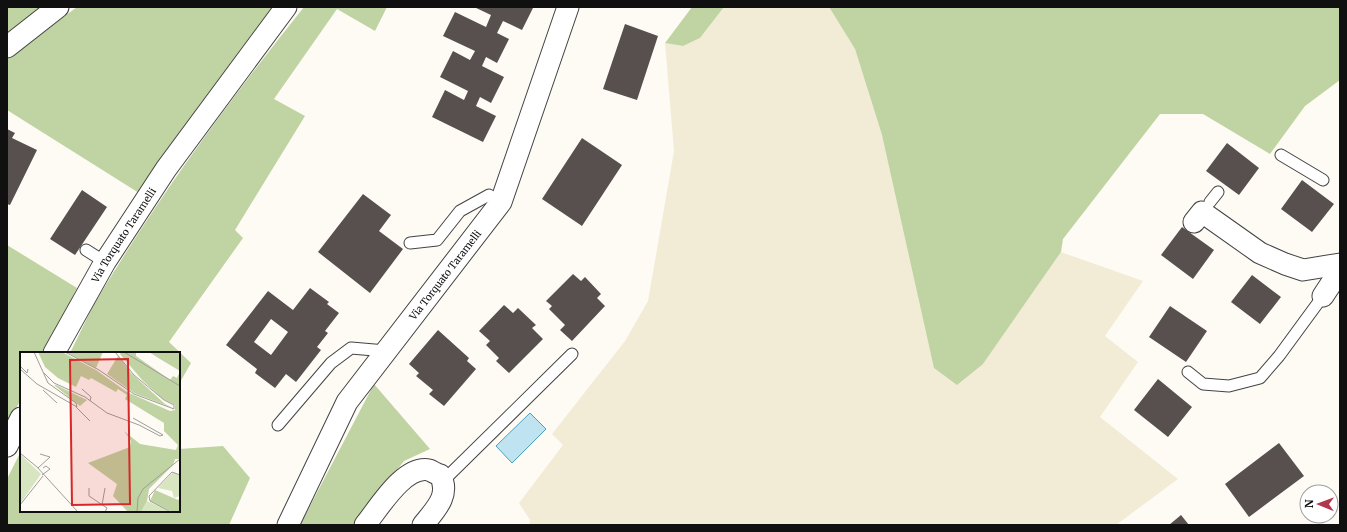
<svg xmlns="http://www.w3.org/2000/svg" width="1347" height="532" font-family="Merriweather,serif">
<style>
.farmland{fill:#f2ecd7}
.forest{fill:#bfd4a2}
.water{fill:#bfe3f0;stroke:#4e9fbe}
.building{fill:#58504e;fill-rule:evenodd}
.lines{fill:none;stroke-linecap:round;stroke-linejoin:round}
.service-casing{stroke:#434343;stroke-width:13}
.minor-casing{stroke:#434343;stroke-width:23}
.service{stroke:#fff;stroke-width:11}
.minor{stroke:#fff;stroke-width:21}
.labels{text-anchor:middle;dominant-baseline:central;stroke-width:4;stroke-linejoin:round;paint-order:stroke}
.street-label{font-size:10px;fill:#101010;stroke:#fff}
.inset-road{fill:none;stroke:#9f9d99;stroke-width:1}
.view{fill:#d62828;fill-opacity:0.15;stroke:#d62828;stroke-width:2}
.inset-edge{fill:none;stroke:#101010;stroke-width:2}
</style>
<rect width="100%" height="100%" fill="#fefbf5"/>
<path class="farmland" d="M724,7H829L855,49L882,135L983,364L1061,252L1143,281L1105,336L1138,362L1100,417L1178,479L1116,525H529L530,520L519,503L563,445L552,434L625,341L648,301L674,151L665,43L683,46L700,38Z"/>
<path class="forest" d="M7,7H43L7,35Z
M77,7H277L139,193L7,110V59Z
M304,7H387L375,31L337,9L274,99L305,116L235,230L243,238L169,342L191,363L179,384V353H70C80,334 88,314 99,296C160,195 230,99 304,7Z
M692,7H724L700,38L683,46L665,43Z
M829,7H1340V80L1305,106L1270,154L1203,114H1160L1063,239L1061,252L983,364L957,385L934,368L882,135L855,49Z
M7,245L77,288L44,353H21V399L7,426Z
M374,384L430,449L404,461L353,525H300Z
M223,446L250,478L229,525H7V479L21,451V511H179V449Z"/>
<path class="water" d="M530,413L546,429L512,463L496,446Z"/>
<path class="building" d="M474,7L533,8L522,30L503,21L497,33L509,39L497,63L486,57L482,66L504,77L491,103L480,97L476,106L496,116L483,142L432,117L445,90L464,100L468,91L440,77L453,51L470,60L475,51L443,36L455,12L486,27L491,15Z
M625,24L658,36L637,100L603,89Z
M7,129L15,133L12,138L37,150L10,205L7,204Z
M582,138L622,165L582,226L542,199Z
M1227,143L1259,168L1239,195L1206,171Z
M1302,180L1334,204L1312,232L1281,209Z
M82,190L107,207L75,255L50,239Z
M363,194L391,215L379,231L403,249L370,293L318,252Z
M1182,227L1214,250L1193,279L1161,255Z
M573,274L581,281L585,277L601,294L597,298L605,306L572,341L560,330L565,325L549,309L552,306L546,301Z
M1252,275L1281,297L1260,324L1231,302Z
M310,288L329,302L327,304L339,313L325,331L328,333L317,347L321,350L296,382L286,374L275,388L255,373L257,369L226,345L268,291L293,310ZM271,319L288,332L271,355L254,342Z
M504,305L513,313L518,308L536,325L532,328L543,339L509,373L496,361L499,358L486,345L490,341L479,331Z
M1170,306L1207,331L1186,362L1149,337Z
M438,330L469,358L467,361L476,369L444,406L429,394L433,390L416,376L419,373L409,364Z
M1158,379L1192,407L1168,437L1134,410Z
M1279,443L1304,476L1249,517L1225,484Z
M1181,515L1189,525H1169Z"/>
<g class="lines">
<g class="service-casing">
<path id="service" d="M1281,155L1323,180
M1210,202L1218,192
M410,243L437,240L460,211L489,195L501,202
M86,250L105,262
M1188,372L1203,384L1229,386L1260,378L1279,356L1323,296
M278,425L331,363L351,348L386,351
M443,481L572,354"/>
</g>
<g class="minor-casing">
<g id="minor">
<path d="M7,47L58,7"/>
<path d="M1194,222L1202,212L1260,253L1285,264L1303,270L1340,264"/>
<path d="M1323,296L1340,270"/>
<path id="s1" d="M54,353L105,262L166,169L286,7"/>
<path d="M7,446L21,418"/>
<path id="s2" d="M288,525L347,402L501,202L568,7"/>
<path d="M365,525C379,508 404,465 429,470C432,471 436,474 440,475C451,495 435,510 423,525"/>
</g>
</g>
<use href="#service" class="service"/>
<use href="#minor" class="minor"/>
</g>
<g class="labels">
<g class="street-label">
<text stroke="none"><textPath href="#s1" startOffset="137">Via Torquato Taramelli</textPath></text>
<text stroke="none"><textPath href="#s2" startOffset="297">Via Torquato Taramelli</textPath></text>
</g>
</g>
<g transform="translate(20 352)">
<rect width="160" height="160" fill="#fefbf5"/>
<path d="M0,102L21,122L0,152ZM153,120L160,124V144L154,146L152,139L138,136ZM127,149L147,158L149,160H121Z" fill="#d8e5c1"/>
<path d="M18,0H42L76,18L107,40L150,59L155,58V53L143,47L123,29L100,2L101,0H116V4L150,28L153,24L157,26L160,19V107H155L153,113L129,137L127,149L121,160H108L93,144L97,132L68,111L110,95L111,89L104,79L120,92L156,98L158,93L144,79V71L105,47L107,43L98,37L96,40L71,26L69,28L61,24L56,35L38,26L25,15ZM46,0H83L76,16ZM129,0H160V19L140,7ZM98,4L111,21L145,52L153,56L114,41L87,22ZM34,33H36L67,48L60,54ZM135,138L158,148L160,146V160H153L130,149Z" fill="#bfd4a2"/>
<path class="inset-road" d="M45,0L79,18L114,42L154,57V53L144,48L114,23L95,0M104,0L160,34M0,14L7,21L8,17M0,17L17,32L57,55L56,51L28,31L14,0M24,21L34,31L65,45L87,61L119,73L140,84L143,83M62,37L71,45L70,49M23,38L37,51M56,55L70,69M113,66L143,83M0,101L17,115L58,160M18,116L30,105L20,102M22,123L30,117L26,114L23,116M69,136V144L87,156L85,160M0,153L23,124M82,153L85,136M117,160L118,146L123,137L160,107M151,160L130,149L129,144L152,120L160,123"/>
<path class="view" d="M108,7L110,152L52,153L50,8Z"/>
<rect width="160" height="160" class="inset-edge"/>
</g>
<rect width="1347" height="532" fill="none" stroke="#101010" stroke-width="16"/>
<g transform="translate(1319 504) rotate(271)"><circle r="19" fill="#ffffff" stroke="#9f9f9f"/>
<path d="M0-3L7 15L0 10L-7 15Z" fill="#b1384c"/>
<text y="-6" font-size="11" font-weight="bold" text-anchor="middle" fill="#101010">N</text>
</g>
</svg>
